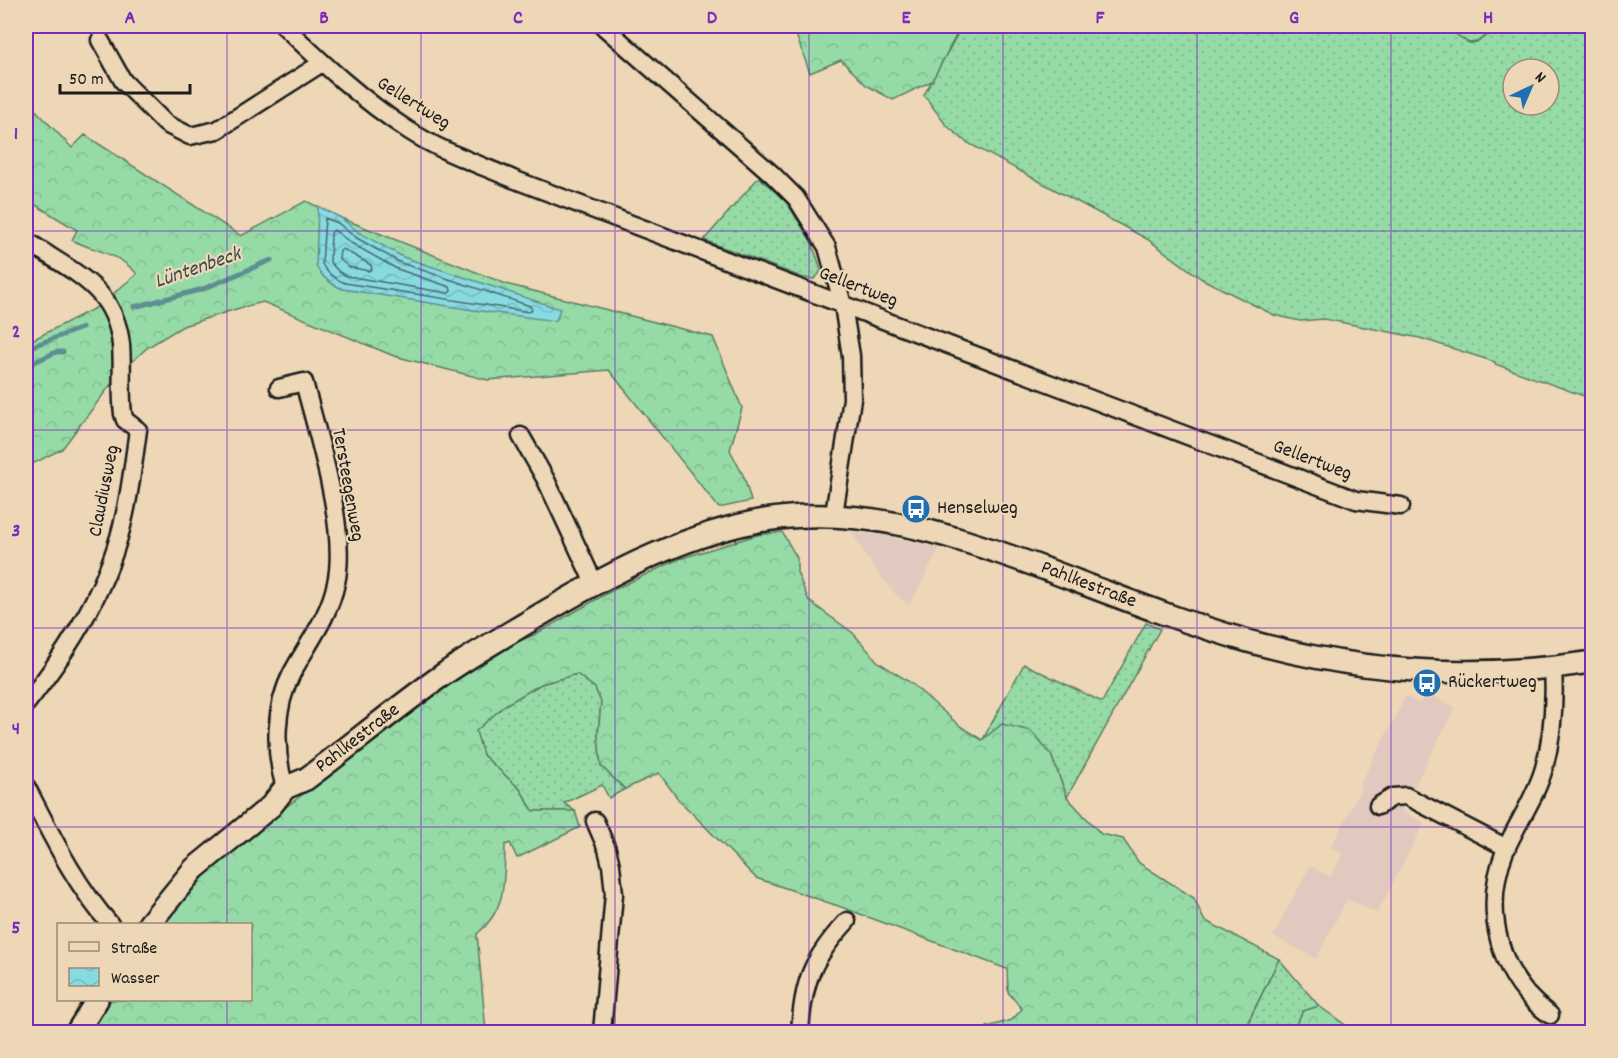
<svg xmlns="http://www.w3.org/2000/svg" width="1618" height="1058" font-family="Dekko,sans-serif">
<style>
.built{fill:#e1c9c0}
.grass{fill:url(#grass-dots);stroke:#597c62;stroke-width:1.5;fill-rule:evenodd}
.forest{fill:url(#forest-crowns);stroke:#597c62;stroke-width:1.5}
.water{fill:url(#water-waves);stroke:#5d8e92;stroke-width:1.5}
.lines{fill:none;stroke-linecap:round;stroke-linejoin:round}
.shore{stroke:#47686b;stroke-width:1.5}
.stream{stroke:#5d8e92;stroke-width:5}
.minor-casing{stroke:#1c1c1c;stroke-width:21}
.tertiary-casing{stroke:#1c1c1c;stroke-width:26}
.minor{stroke:#edd7b6;stroke-width:16}
.tertiary{stroke:#edd7b6;stroke-width:21}
.grid{fill:none;stroke:#7b2cbf;stroke-width:1.5;stroke-opacity:0.55}
.labels{text-anchor:middle;dominant-baseline:central;stroke-width:4.5;stroke-linejoin:round;paint-order:stroke}
.street-label{font-size:20px;fill:#1c1c1c;stroke:#edd7b6}
.poi-label{font-size:20px;fill:#1c1c1c;stroke:#edd7b6;text-anchor:start}
.water-label{font-size:21px;font-style:italic;fill:#374c4d;stroke:#edd7b6}
.neatline{fill:none;stroke:#7b2cbf;stroke-width:2}
.grid-label{font-size:20px;text-anchor:middle;font-weight:bold;fill:#7b2cbf}
</style>
<defs>
<pattern id="grass-dots" width="8" height="8" patternUnits="userSpaceOnUse" patternTransform="scale(1.5)"><rect width="8" height="8" fill="#96dba7"/><path d="M2 2h.1M6 6h.1" fill="none" stroke="#81bb8f" stroke-width="1.8" stroke-linecap="round"/></pattern>
<pattern id="forest-crowns" width="20" height="18" patternUnits="userSpaceOnUse" patternTransform="scale(1.5)"><rect width="20" height="18" fill="#96dba7"/><path d="M2 6a3 3 0 1 1 6 0M12 15a3 3 0 1 1 6 0" fill="none" stroke="#81bb8f"/></pattern>
<pattern id="water-waves" width="16" height="10" patternUnits="userSpaceOnUse" patternTransform="scale(1.5)"><rect width="16" height="10" fill="#88dae1"/><path d="M0 5q4-4 8 0t8 0" fill="none" stroke="#75bac0"/></pattern>
</defs>
<rect width="100%" height="100%" fill="#edd7b6"/>
<filter id="ink" filterUnits="userSpaceOnUse"><feTurbulence type="fractalNoise" baseFrequency=".0167" numOctaves="2"/><feDisplacementMap in="SourceGraphic" scale="12" xChannelSelector="R" yChannelSelector="G"/><feConvolveMatrix kernelMatrix="1 2 1 2 8 2 1 2 1" color-interpolation-filters="sRGB"/></filter>
<g filter="url(#ink)">
<path class="built" d="M852,532L881,535L940,548L909,605L899,598L881,577L863,552Z
M1429,686H1435L1430,695L1455,707L1402,811L1424,823L1377,913L1347,899L1316,959L1273,936L1310,866L1331,877L1343,854L1331,847L1361,789L1359,787L1406,696L1420,704Z"/>
<path class="grass" d="M962,26H1450L1457,35L1470,43L1476,42L1493,32H1509L1521,26H1592V399L1495,364V362L1420,338L1324,319L1300,321L1274,315L1202,279L1147,239L966,142L946,125L924,95ZM1513,69H1549V105H1513Z
M759,177L787,203L811,241L821,269L819,274L814,279L804,278L704,240Z
M1146,623L1160,629L1067,797L1051,755L982,741L1024,664L1102,702Z
M577,674L595,688L601,702L598,735L601,766L625,789L609,798L602,785L564,803L575,811H533L520,789L483,755L475,731L505,705L541,684Z
M1279,959L1319,1006L1303,1011L1292,1032H1249L1245,1029Z"/>
<path class="forest" d="M777,26H961L932,81L893,100L866,85L841,60L810,73L795,32Z
M1451,26H1521L1509,32H1493L1476,42L1469,43L1457,35Z
M26,100L72,148L85,135L241,236L306,201L341,218L506,284L713,337L742,408L730,450L744,477L751,501L719,508L609,370L488,380L394,356L263,302L236,309L183,326L148,347L128,365L124,323L114,293L137,274C116,251 98,253 72,240L77,230L26,199Z
M97,307L106,310L118,375L62,449L30,465L26,474V343Z
M782,532L797,558V572L809,601L853,633L878,662L911,683L960,726L982,740L1002,724L1031,731L1051,755L1067,797L1101,834L1123,839L1139,863L1194,898L1204,920L1279,959L1245,1028L1249,1032H988L987,1027L1012,1020L1022,1009L1008,992L1007,969L844,908L756,878L678,799L659,773L625,789L601,766L598,735L601,702L595,688L577,674L541,684L505,705L476,731L483,755L520,789L533,811H575L580,827L517,858L510,843L505,845C504,882 507,909 477,934L486,1032H90L111,1000H250V924H160L173,906L217,859L395,725L451,678L502,648L534,635L613,590L679,559L757,535Z
M1319,1006L1355,1032H1292L1303,1011Z"/>
<path class="water" d="M318,206L341,218L358,232L403,257L560,309L556,321L473,310L343,289C330,284 323,278 316,266Z"/>
<g class="lines">
<path class="shore" d="M325,218L338,223L355,237L401,263L530,306L532,310L529,312L345,283C335,279 327,274 322,264Z
M334,230L351,243L397,269L450,287L451,291L449,293L441,292L347,276L339,272L330,262L331,233Z
M343,249L371,265L372,269L369,271L349,267L339,259L340,251Z"/>
<path class="stream" d="M134,307L203,289L271,260
M26,351L33,346L82,328
M26,366L56,352H63"/>
<g class="minor-casing">
<path id="minor" d="M284,26C323,64 362,100 408,130C440,151 478,164 513,179L1356,500L1401,506
M603,26L772,174L796,198L827,247L843,305L851,356L852,399L834,514
M100,40L123,81L166,124L190,136L217,130L322,63
M26,240C68,271 115,284 121,345C123,368 120,391 123,414L125,420L138,430C134,458 131,486 125,513C110,585 71,647 26,704
M279,388L304,382C318,436 348,530 336,583C329,617 308,643 292,673C274,708 274,751 285,788
M521,436L546,480L594,583
M26,786C51,834 74,883 110,924
M1378,806L1393,797L1406,796L1507,848
M595,821L607,849L611,865L614,894L602,1032
M1550,1015C1498,978 1482,909 1505,851C1517,823 1536,797 1544,768C1553,735 1555,702 1553,668
M800,1032C803,981 812,959 847,921"/>
</g>
<g class="tertiary-casing">
<g id="tertiary">
<path id="s1" d="M149,924L194,869L271,806L285,788L306,779C352,745 397,707 444,674C473,654 503,637 533,619C602,578 675,538 754,522C851,502 942,532 1032,564C1104,591 1175,620 1248,641C1361,673 1477,680 1592,662"/>
<path d="M77,1032L97,1000"/>
</g>
</g>
<use href="#minor" class="minor"/>
<use href="#tertiary" class="tertiary"/>
</g>
</g>
<path class="grid" d="M227,26V924M421,26V1032M615,26V1032M809,26V1032M1003,26V1032M1197,26V1032M1391,26V1032M26,231H1592M26,430H1592M26,628H1592M26,827H1592M227,1000V1032"/>
<defs>
<g id="bus-disc" transform="scale(1.5)"><circle r="9.5" fill="#1f6fb2" stroke="#edd7b6"/><path d="M-5-6H5V4H4V6H2V4H-2V6H-4V4H-5ZM-3.5-4V0h7V-4ZM-3.5 1.2v1.5H-2V1.2ZM2 1.2v1.5H3.5V1.2Z" fill="#fff"/></g>
</defs>
<g fill-rule="evenodd">
<use href="#bus-disc" x="916" y="509"/>
<use href="#bus-disc" x="1427" y="683"/>
</g>
<g class="labels">
<g class="street-label">
<text transform="translate(413 104) rotate(32)">Gellertweg</text>
<text transform="translate(858 288) rotate(21)">Gellertweg</text>
<text transform="translate(1312 461) rotate(21)">Gellertweg</text>
<text transform="translate(347 485) rotate(80)">Tersteegenweg</text>
<text transform="translate(105 491) rotate(-79)">Claudiusweg</text>
<text stroke="none"><textPath href="#s1" startOffset="1082">Pahlkestraße</textPath></text>
<text stroke="none"><textPath href="#s1" startOffset="282">Pahlkestraße</textPath></text>
</g>
<g class="poi-label">
<text x="937" y="509">Henselweg</text>
<text x="1448" y="683">Rückertweg</text>
</g>
<g class="water-label">
<text transform="translate(198 269) rotate(-19)">Lüntenbeck</text>
</g>
</g>
<rect width="1618" height="1058" fill="none" stroke="#edd7b6" stroke-width="66"/>
<rect x="57" y="923" width="195" height="78" fill="#edd7b6" stroke="#998c78" stroke-width="1.5"/>
<rect x="69" y="942" width="30" height="9" fill="#edd7b6" stroke="#998c78" stroke-width="1.5"/>
<text x="111" y="953" font-size="18" fill="#1c1c1c">Straße</text>
<rect x="69" y="968" width="30" height="18" fill="url(#water-waves)" stroke="#998c78" stroke-width="1.5"/>
<text x="111" y="983" font-size="18" fill="#1c1c1c">Wasser</text>
<g transform="translate(1531 87) rotate(44)"><circle r="28" fill="#edd7b6" stroke="#998c78" stroke-width="1.5"/>
<path d="M0-4.5L10 22L0 15L-10 22Z" fill="#1f6fb2"/>
<text y="-9" font-size="16" font-weight="bold" text-anchor="middle" fill="#1c1c1c">N</text>
</g>
<path d="M60 84v9h130v-9" fill="none" stroke="#1c1c1c" stroke-width="3"/>
<text x="69" y="84" font-size="18" fill="#1c1c1c" stroke="#edd7b6" stroke-width="4.5" paint-order="stroke">50 m</text>
<rect x="33" y="33" width="1552" height="992" class="neatline"/>
<g class="grid-label">
<text x="130" y="23">A</text>
<text x="324" y="23">B</text>
<text x="518" y="23">C</text>
<text x="712" y="23">D</text>
<text x="906" y="23">E</text>
<text x="1100" y="23">F</text>
<text x="1294" y="23">G</text>
<text x="1488" y="23">H</text>
<text x="16" y="139">1</text>
<text x="16" y="337">2</text>
<text x="16" y="536">3</text>
<text x="16" y="734">4</text>
<text x="16" y="933">5</text>
</g>
</svg>
